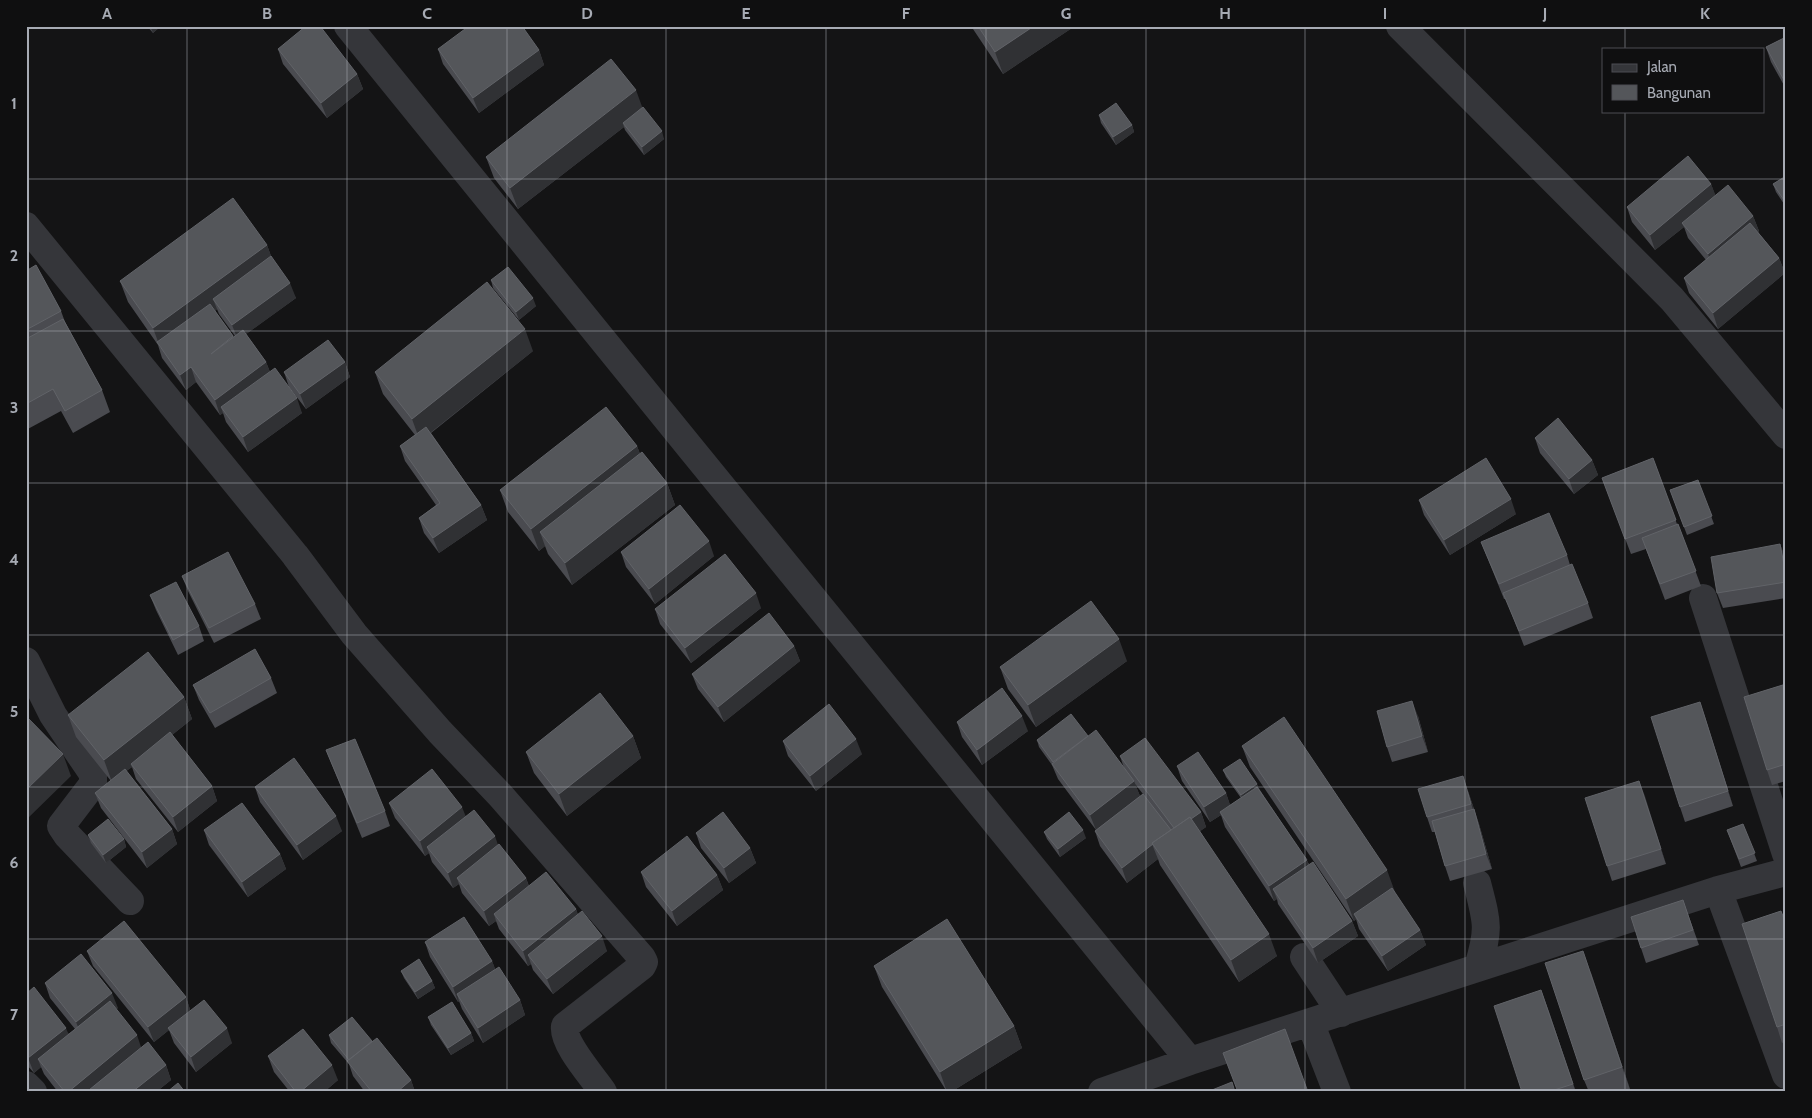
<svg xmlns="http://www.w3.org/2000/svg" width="1812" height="1118" font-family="Cabin,sans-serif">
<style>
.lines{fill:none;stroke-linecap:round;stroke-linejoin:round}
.minor{stroke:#35363a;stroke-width:28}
.wall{fill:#4a4b50;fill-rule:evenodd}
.shaded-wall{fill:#303134}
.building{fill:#54565a;stroke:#616368}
.grid{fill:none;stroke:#a7abb4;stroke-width:1;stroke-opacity:0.55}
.neatline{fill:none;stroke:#a7abb4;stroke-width:2}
.grid-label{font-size:16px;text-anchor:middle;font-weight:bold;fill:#a7abb4}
</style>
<rect width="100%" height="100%" fill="#141415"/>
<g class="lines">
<path class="minor" d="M348,26C629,371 907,717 1190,1061
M1400,26L1672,299L1786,435
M26,226L295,555L354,634L440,732L500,795L642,958L644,962L642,966L565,1026C562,1043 593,1077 603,1092
M1703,598L1786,854
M26,661L53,715L93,774V784L61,826L67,835L130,901
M1477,883C1487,922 1490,928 1478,967
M1718,890L1786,1075
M1304,957L1341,1013
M1310,1022L1337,1092
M26,1085L33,1092
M1102,1092L1190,1061L1718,890L1786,872"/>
</g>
<path class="wall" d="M147,26H161L153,33Z
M971,26H1075L1003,74Z
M1786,37V89L1771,62L1766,47Z
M278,49L357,74L363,89L327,118L283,64Z
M438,49L539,50L544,65L479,113L443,64Z
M642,108L664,139L644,155L625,130L624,127L518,209L494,178L486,157Z
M1099,115L1132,125L1134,132L1116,145L1101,123Z
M1786,176V207L1776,192L1773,184Z
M1711,184L1715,195L1753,216L1759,231L1758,232L1779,258L1785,273L1718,329L1689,293L1684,278L1706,260L1688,238L1684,227L1655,250L1632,222L1627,207Z
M267,245L271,256L296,298L246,334L266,362L270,372L302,413L248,452L226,422L223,413L220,415L196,382L186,390L162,358L158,345L128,302L120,281ZM217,309L219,314L235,336L234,337L215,311Z
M26,271L61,311L65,322L102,390L110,412L73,433L61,411L26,430Z
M491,280L536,306L519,320L493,288Z
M533,351L431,433L481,505L487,520L439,553L424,533L419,518L436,505L405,461L400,446L415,435L383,394L375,372Z
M345,362L350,377L306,409L289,387L284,372Z
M1535,438L1592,460L1598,475L1574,494L1540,453Z
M637,446L640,454L667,483L675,505L572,585L548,554L545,546L539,551L508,512L500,490Z
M1653,458L1677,524H1678L1701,586L1665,600L1646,549L1631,554L1602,478Z
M1698,480L1714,524L1687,535L1670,490Z
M1419,500L1516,514L1450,555L1424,515Z
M1481,542L1567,555L1570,565L1588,603L1593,618L1524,646L1506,599H1504Z
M1780,544L1786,560V598L1723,608L1717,593Z
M621,552L714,556L655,604L626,567Z
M182,576L255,604L261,619L214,643L188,591Z
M150,595L199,626L204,641L178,655L156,610Z
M761,608L691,663L660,624L655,609Z
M794,646L800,661L724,722L698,689L692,674Z
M1127,661L1036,727L1008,689L1000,667Z
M271,678L277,693L215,728L199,700L193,685Z
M1786,684V781L1772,785L1767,770Z
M184,697L192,719L172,735L212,786L217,801L178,832L136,779L132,767L126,771L172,829L177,844L147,868L101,808L95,793L111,781L76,737L68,715Z
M1700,702L1705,717L1733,806L1685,822L1680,807Z
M1418,716L1428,752L1392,762L1387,747Z
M957,722L1028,731L982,765L962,737Z
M633,736L641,758L567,816L534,773L526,752Z
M1088,737L1124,768L1120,756L1201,812L1206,827L1200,831L1277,956L1239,982L1160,865L1158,859L1127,883L1100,846L1095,831L1143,794L1135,784L1140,796L1096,830L1058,779L1052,765L1039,747L1037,740Z
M783,741L862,754L816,791L788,756Z
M1242,746L1395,892H1394L1420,930L1426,945L1388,971L1359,929L1356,919L1354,921L1250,767Z
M326,750L385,811L390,826L362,838L332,765Z
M1177,766L1226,793L1230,805L1241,798L1226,777L1223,770L1257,784L1258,787L1309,864L1352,921L1358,936L1318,963L1278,904L1277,899L1274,901L1225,827L1221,815L1210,822L1182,781Z
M1639,781L1666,864L1612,881L1607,866Z
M255,787L342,831L303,860L260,802Z
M1468,791L1479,824L1492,869L1450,881L1445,866L1435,832H1432L1427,817Z
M389,803L466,816L498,845L526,878L529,886L576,909L578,915L607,951L553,994L533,970L531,964L528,966L499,929L496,921L489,926L462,893L459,884L453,888L432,862L429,853L425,856L395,818Z
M1743,824L1757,861L1741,867L1727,830Z
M204,830L280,854L286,869L248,897L209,845Z
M1044,832L1086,838L1060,857L1047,839Z
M696,833L750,848L756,863L729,883L701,848Z
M88,835L124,839L126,847L106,863L91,843Z
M641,872L717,875L723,890L677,926L646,887Z
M1683,900L1699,945L1646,963L1641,948Z
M1786,923V1041L1782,1043L1777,1027Z
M425,942L492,961L495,969L520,1000L525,1015L483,1043L462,1009L459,1001L458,1002L430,957Z
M87,951L186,997L190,1010L232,1043L196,1072L174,1043L169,1030L154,1042L93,966Z
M874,966L1014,1026L1022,1048L951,1092H947L882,987Z
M401,971L432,981L435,988L418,999L404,978Z
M1591,973L1630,1089L1622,1092H1589L1584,1080Z
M45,983L118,1008L116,1009L141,1048L166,1065L171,1080L156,1092H58L44,1074L41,1067L34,1073L26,1064V994L69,1034L75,1029L50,998Z
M1541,990L1549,1012L1576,1092H1522Z
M428,1017L471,1033L474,1041L451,1055L431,1025Z
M329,1035L372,1041L411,1080L415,1092H365L353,1076L349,1064L331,1043Z
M268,1056L338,1080L324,1092H290L274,1072Z"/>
<path class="shaded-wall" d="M150,26H161L153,33Z
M1034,26H1075L1003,74L995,52Z
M539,50L544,65L479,113L473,98Z
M357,74L363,89L327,118L321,103Z
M636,90L644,112L623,123L624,127L518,209L510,188Z
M1132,125L1134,132L1116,145L1113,137Z
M662,131L664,139L644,155L642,147Z
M1711,184L1717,199L1682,223L1684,227L1655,250L1650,235Z
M1753,216L1759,231L1713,269L1708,254Z
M267,245L275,267L213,299L217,309L162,349L160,347L153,328Z
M1779,258L1785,273L1718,329L1713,313Z
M290,283L296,298L238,340L232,325Z
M533,298L536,306L519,320L516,312Z
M525,329L533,351L420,441L412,419Z
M266,362L272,377L221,407L223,413L220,415L215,400Z
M345,362L350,377L306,409L300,394Z
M191,367L196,382L186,390L180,375Z
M297,398L302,413L248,452L243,437Z
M637,446L645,467L540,532L545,546L539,551L531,529Z
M1592,460L1598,475L1574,494L1569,479Z
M667,483L675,505L572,585L565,563Z
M1511,499L1516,514L1450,555L1444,540Z
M481,505L487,520L439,553L433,538Z
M709,541L714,556L655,604L649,589Z
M1780,544L1786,560V575Z
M756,593L761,608L691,663L685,648Z
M1119,639L1127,661L1036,727L1028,705Z
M794,646L800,661L724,722L718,707Z
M184,697L192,719L133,766L131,764L132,767L112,782L104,760Z
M1412,701L1418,716L1428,752L1422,736Z
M1700,702L1705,717L1733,806L1728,791Z
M1022,716L1028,731L982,765L977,750Z
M633,736L641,758L567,816L559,794Z
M856,739L862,754L816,791L810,776Z
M63,754L71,776L26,820V790Z
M1463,776L1479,824L1492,869L1486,854Z
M1134,781L1140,796L1096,830L1090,815Z
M1639,781L1645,796L1666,864L1661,849Z
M1257,784L1259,792L1244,803L1241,795Z
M212,786L217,801L178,832L173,817Z
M1226,793L1231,808L1220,812L1221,815L1210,822L1204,807Z
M462,807L468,822L427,847L429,853L425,856L420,841Z
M1201,812L1206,827L1181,845L1176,830Z
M336,816L342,831L303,860L297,845Z
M172,829L177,844L147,868L142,852Z
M1083,830L1086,838L1060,857L1058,849Z
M495,836L500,851L457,878L459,884L453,888L448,873Z
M124,839L126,847L106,863L103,855Z
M1152,844L1158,859L1127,883L1122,868Z
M750,848L756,863L729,883L724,868Z
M280,854L286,869L248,897L242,882Z
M1307,860L1312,875L1273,889L1277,899L1274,901L1269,886Z
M1387,870L1395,892L1357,918L1354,914L1356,919L1354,921L1346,899Z
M717,875L723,890L677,926L672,911Z
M526,878L531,893L494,914L496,921L489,926L484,911Z
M576,909L581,924L528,955L531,964L528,966L523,951Z
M1352,921L1358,936L1318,963L1313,948Z
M1420,930L1426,945L1388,971L1382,956Z
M1269,934L1277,956L1239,982L1231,960Z
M602,936L607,951L553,994L547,979Z
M1583,951L1591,973L1630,1089L1622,1067Z
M492,961L498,976L457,994L459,1001L458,1002L453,987Z
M432,981L435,988L418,999L415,992Z
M1541,990L1549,1012L1576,1092L1573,1084Z
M112,993L118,1008L82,1037L76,1022Z
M186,997L191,1012L168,1028L169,1030L154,1042L148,1027Z
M520,1000L525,1015L483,1043L478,1028Z
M1014,1026L1022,1048L951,1092H947L940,1072Z
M66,1028L72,1043L38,1059L41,1067L34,1073L28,1058Z
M227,1028L232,1043L196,1072L191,1057Z
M471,1033L474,1041L451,1055L448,1048Z
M137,1035L142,1050L89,1090V1092H68Z
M166,1065L171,1080L156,1092H132Z
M332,1065L338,1080L324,1092H300Z
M411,1080L415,1092H397Z"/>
<path class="building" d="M306,26H320L357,74L321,103L278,49Z
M469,26H522L539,50L473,98L438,49Z
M978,26H1034L995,52Z
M1786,37V84L1766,47Z
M611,59L636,90L510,188L486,157Z
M1116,103L1132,125L1113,137L1099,115Z
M643,107L662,131L642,147L623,123Z
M1688,156L1711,184L1650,235L1627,207Z
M1786,176V203L1773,184Z
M1728,185L1753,216L1708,254L1682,223Z
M233,198L267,245L153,328L120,281Z
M1750,223L1779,258L1713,313L1684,278Z
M271,256L290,283L232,325L213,299Z
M36,265L61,311L26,330V271Z
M508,267L533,298L516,312L491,280Z
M487,282L525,329L412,419L375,372Z
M210,304L233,336L211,354L243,330L266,362L215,400L191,367L180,375L157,342Z
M63,319L102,390L65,411L53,389L26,404V339Z
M328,340L345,362L300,394L284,372Z
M275,368L297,398L243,437L221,407Z
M606,407L637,446L531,529L500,490Z
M1558,418L1592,460L1569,479L1535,438Z
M426,427L481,505L433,538L419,518L440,503L400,446Z
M642,452L667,483L565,563L540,532Z
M1486,458L1511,499L1444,540L1419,500Z
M1653,458L1676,520L1625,539L1602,478Z
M1698,480L1712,516L1684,527L1670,490Z
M680,505L709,541L649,589L621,552Z
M1549,513L1567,555L1499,584L1481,542Z
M1678,524L1696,571L1660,584L1642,538Z
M1780,544L1786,575V582L1717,593L1711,557Z
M228,552L255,604L209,628L182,576Z
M725,554L756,593L685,648L655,609Z
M1572,564L1588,603L1519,631L1503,593Z
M176,582L199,626L173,640L150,595Z
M1091,601L1119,639L1028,705L1000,667Z
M769,613L794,646L718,707L692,674Z
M255,649L271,678L210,713L193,685Z
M148,652L184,697L104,760L68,715Z
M1786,684V764L1767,770L1744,697Z
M1002,688L1022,716L977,750L957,722Z
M600,693L633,736L559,794L526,752Z
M1412,701L1422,736L1387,747L1377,711Z
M1700,702L1728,791L1680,807L1651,717Z
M829,704L856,739L810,776L783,741Z
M1071,714L1088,736L1053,762L1037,740Z
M26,716L63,754L26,790Z
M1284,717L1387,870L1346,899L1242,746Z
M1096,730L1134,781L1090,815L1052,764Z
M170,732L212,786L173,817L131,764Z
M1145,738L1201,812L1191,819L1190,817L1174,828L1120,756Z
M355,739L385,811L357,823L326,750Z
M1198,752L1226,793L1204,807L1177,766Z
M294,758L336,816L297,845L255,787Z
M1240,759L1257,784L1241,795L1223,770Z
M125,769L172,829L142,852L95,793Z
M432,769L462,807L420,841L389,803Z
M1463,776L1471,804L1427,817L1418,789Z
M1639,781L1661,849L1607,866L1585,798Z
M1257,787L1307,860L1269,886L1220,812Z
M1143,794L1171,830L1152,843L1153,844L1122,868L1095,831Z
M242,803L280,854L242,882L204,830Z
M1474,809L1486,854L1445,866L1432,821Z
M474,810L495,836L448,873L427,847Z
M723,812L750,848L724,868L696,833Z
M1069,812L1083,830L1058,849L1044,832Z
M1190,817L1269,934L1231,960L1152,843Z
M108,819L124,839L103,855L88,835Z
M1743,824L1755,853L1739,859L1727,830Z
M687,836L717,875L672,911L641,872Z
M499,844L526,878L484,911L457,878Z
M1313,862L1352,921L1313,948L1273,889Z
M546,872L576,909L523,951L494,914Z
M1392,888L1420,930L1382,956L1354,914Z
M1683,900L1693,930L1641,948L1631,917Z
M582,911L602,936L547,979L528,955Z
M1781,911L1786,924V1024L1777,1027L1742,924Z
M464,917L492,961L453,987L425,942Z
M947,919L1014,1026L940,1072L874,966Z
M124,921L186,997L148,1027L87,951Z
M1583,951L1622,1067L1584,1080L1545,963Z
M81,954L112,993L76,1022L45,983Z
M419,959L432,981L415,992L401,971Z
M499,967L520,1000L478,1028L457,994Z
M34,987L66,1028L28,1058L26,1056V994Z
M1541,990L1573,1084L1548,1092H1522L1494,1006Z
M204,1000L227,1028L191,1057L168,1028Z
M110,1001L137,1035L68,1092H65L38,1059Z
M452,1002L471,1033L448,1048L428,1017Z
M352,1017L372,1041L349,1060L329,1035Z
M303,1029L332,1065L300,1092H296L268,1056Z
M1285,1029L1308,1092H1238L1223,1053Z
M377,1038L411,1080L397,1092H372L347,1061Z
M148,1042L166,1065L132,1092H90L89,1090Z
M1232,1082L1235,1092H1207Z
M178,1083L185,1092H167Z"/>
<path class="grid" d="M187,26V1092M347,26V1092M507,26V1092M666,26V1092M826,26V1092M986,26V1092M1146,26V1092M1305,26V1092M1465,26V1092M1625,26V49M1625,111V1092M26,179H1786M26,331H1786M26,483H1786M26,635H1786M26,787H1786M26,939H1786"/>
<rect width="1812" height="1118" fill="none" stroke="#0f0f10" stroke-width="55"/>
<rect x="1602" y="48" width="162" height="65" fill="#0f0f10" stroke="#4c4d52"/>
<rect x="1612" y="64" width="25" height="8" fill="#35363a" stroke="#4c4d52"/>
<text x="1647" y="72" font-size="15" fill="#a7abb4">Jalan</text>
<rect x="1612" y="85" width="25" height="15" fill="#54565a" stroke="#4c4d52"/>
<text x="1647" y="98" font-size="15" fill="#a7abb4">Bangunan</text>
<rect x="28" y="28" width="1756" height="1062" class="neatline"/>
<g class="grid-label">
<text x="107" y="19">A</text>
<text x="267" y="19">B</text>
<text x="427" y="19">C</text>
<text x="587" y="19">D</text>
<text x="746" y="19">E</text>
<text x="906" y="19">F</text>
<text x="1066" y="19">G</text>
<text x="1225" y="19">H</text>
<text x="1385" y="19">I</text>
<text x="1545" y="19">J</text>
<text x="1705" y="19">K</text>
<text x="14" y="109">1</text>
<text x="14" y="261">2</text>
<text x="14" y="413">3</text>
<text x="14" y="565">4</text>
<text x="14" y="717">5</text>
<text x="14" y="868">6</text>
<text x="14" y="1020">7</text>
</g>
</svg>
